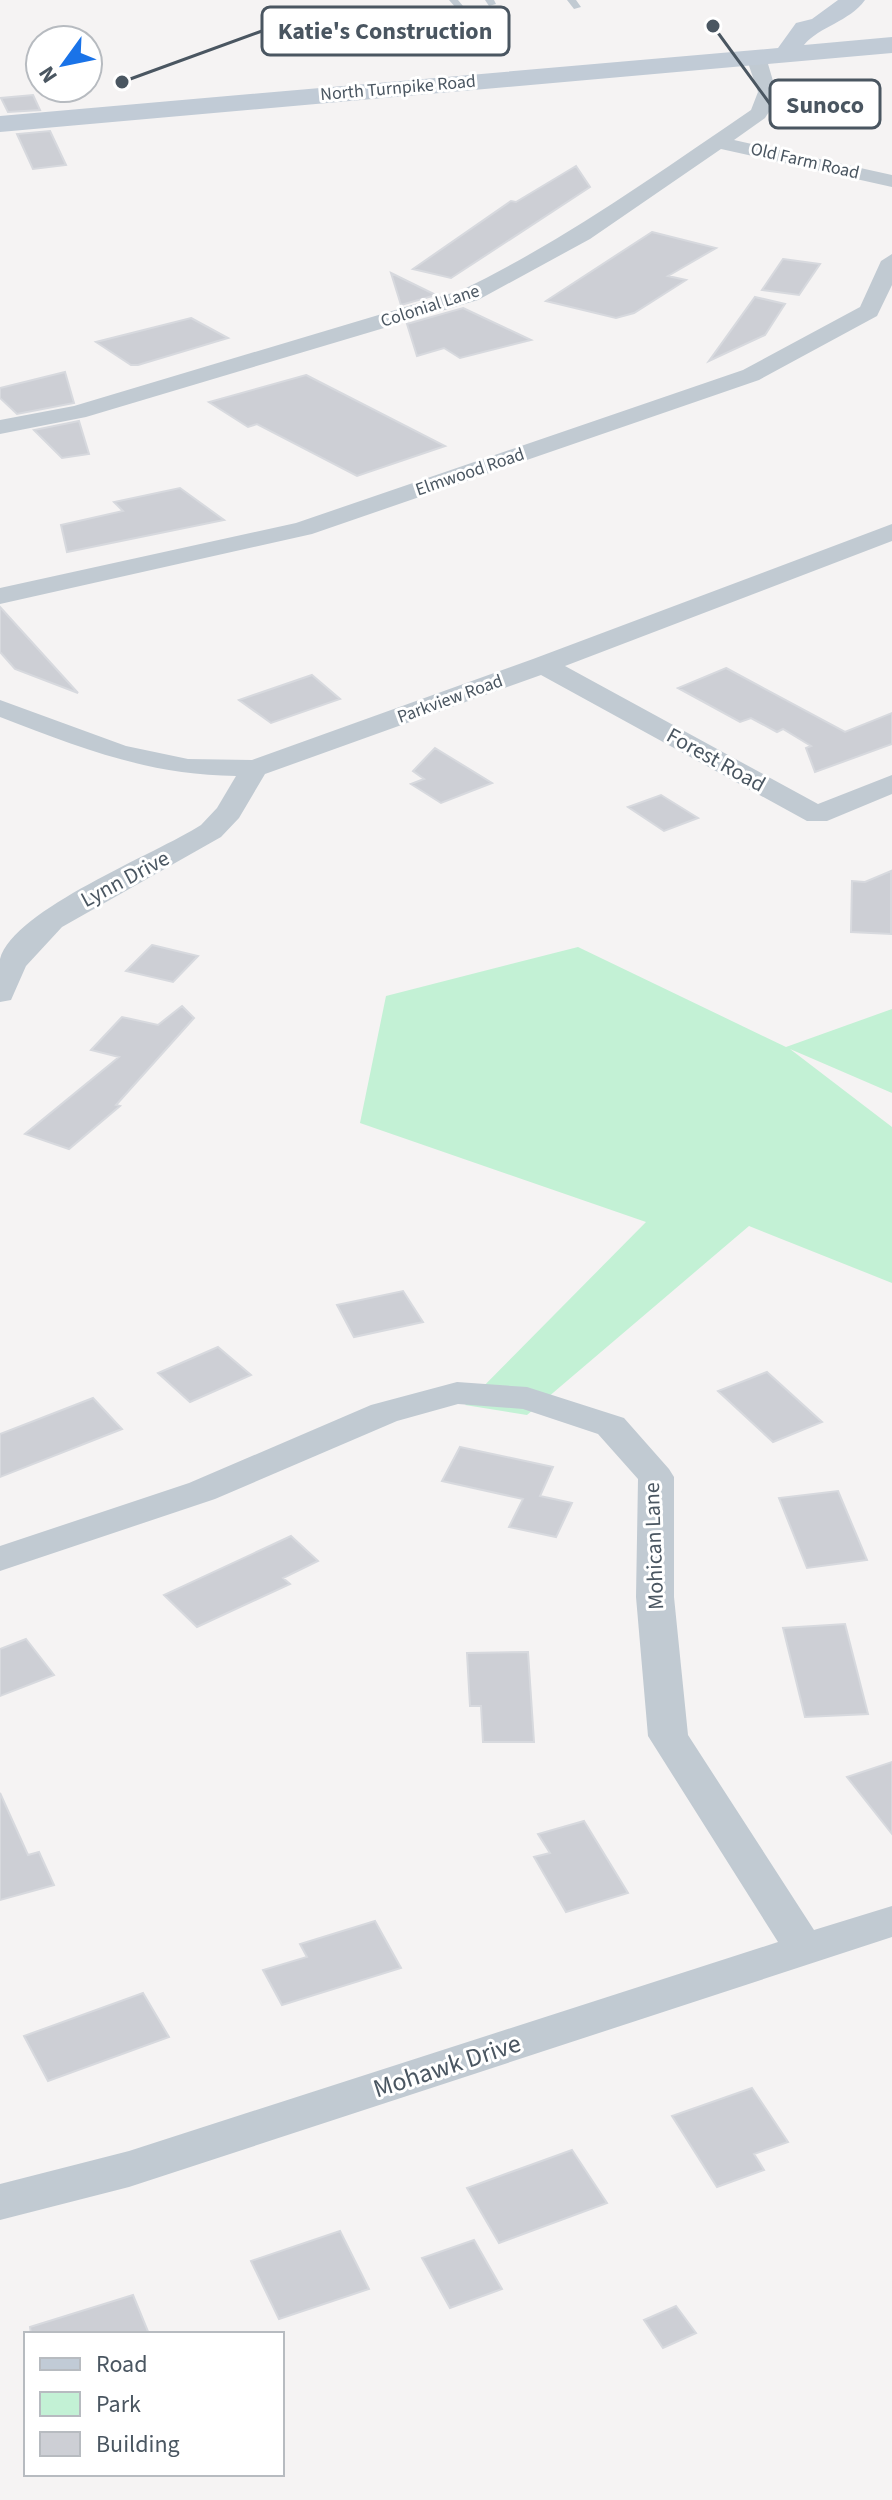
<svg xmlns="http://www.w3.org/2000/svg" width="892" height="2500" font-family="'Source Sans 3',sans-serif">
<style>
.green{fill:#c3f1d5}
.building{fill:#cdcfd5;stroke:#d7d9de;stroke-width:2}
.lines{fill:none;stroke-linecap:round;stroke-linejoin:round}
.service{fill:#c1cad2;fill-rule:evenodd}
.minor{fill:#c1cad2;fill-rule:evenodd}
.secondary{fill:#c1cbd6;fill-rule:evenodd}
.labels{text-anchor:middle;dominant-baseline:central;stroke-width:6;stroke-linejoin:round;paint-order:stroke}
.far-street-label{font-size:18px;fill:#4a5661;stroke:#fff}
.street-label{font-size:22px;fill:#4a5661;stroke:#fff}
.near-street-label{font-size:26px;fill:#4a5661;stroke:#fff}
.leader{fill:none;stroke:#4a5661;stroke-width:3}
.callout-dot{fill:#4a5661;stroke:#fff;stroke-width:3}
.callout{fill:#fff;stroke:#4a5661;stroke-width:3}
.callout-label{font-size:24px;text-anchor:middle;font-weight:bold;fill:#4a5661}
</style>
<rect width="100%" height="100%" fill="#f5f3f3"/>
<path class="green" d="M578,947L786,1047L892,1009V1093L790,1049L892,1127V1283L749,1226L527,1415L465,1405L646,1222L360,1123L386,996Z"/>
<path class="building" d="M33,95L40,110L8,112L1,98Z
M50,131L66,165L33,169L17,134Z
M576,166L590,187L451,278L413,269L511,201L516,202Z
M652,232L716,248L668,276L686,280L634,313L616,318L546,301Z
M783,259L820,264L799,295L762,290Z
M391,273L436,295L401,305Z
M755,297L785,304L765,335L709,361Z
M463,308L531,340L460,358L444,348L417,356L407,324Z
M191,318L228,338L138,365H131L96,342Z
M65,372L74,403L17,414L0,398V388Z
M306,375L445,446L357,476L257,424L248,427L209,402Z
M79,421L89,454L62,458L34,430Z
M180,488L224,520L67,552L61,525L123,511L114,502Z
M0,607L78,693L15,669L0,652Z
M726,668L845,732L892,713V744L815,772L806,748L811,746L783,729L777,732L751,718L740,722L678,688Z
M312,675L340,699L271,723L239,700Z
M435,748L492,783L441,803L411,784L424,779L413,771Z
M661,795L698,818L664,831L628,807Z
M891,871V934L851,932L852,881L865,882Z
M152,945L198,956L173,982L126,971Z
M182,1006L194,1018L116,1105L120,1106L69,1149L25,1134L119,1057L91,1050L122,1017L158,1025Z
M403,1291L423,1322L354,1337L337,1305Z
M218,1347L251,1375L190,1402L158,1373Z
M767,1372L822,1422L773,1442L718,1391Z
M93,1398L122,1429L0,1477V1434Z
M460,1447L553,1467L540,1496L572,1503L556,1537L509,1527L523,1499L442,1481Z
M838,1491L867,1560L807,1568L779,1498Z
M291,1536L318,1561L283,1578L290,1584L197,1627L164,1595Z
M845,1624L868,1714L805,1717L783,1628Z
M26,1639L54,1675L0,1696V1649Z
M528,1652L534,1742H483L481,1706H470L467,1653Z
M892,1762V1834L847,1777Z
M0,1793L28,1855L39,1852L54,1885L0,1900Z
M584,1821L628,1893L566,1912L534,1857L550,1853L538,1834Z
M375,1921L401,1968L282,2005L263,1970L307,1957L300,1944Z
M143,1993L169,2037L48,2081L24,2036Z
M752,2088L788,2142L754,2154L764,2170L717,2187L672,2116Z
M572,2150L607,2203L499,2243L467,2188Z
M340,2231L369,2289L279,2319L251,2261Z
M474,2240L502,2289L450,2308L422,2258Z
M133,2295L149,2334H31L30,2327Z
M676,2306L696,2333L663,2348L644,2320Z"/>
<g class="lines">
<path class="service" d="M449,0H458L463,6L456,8Z
M485,0H494L496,4L489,6Z
M567,0H576L581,7L574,9Z"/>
<path class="minor" d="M756,51L766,57L778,98L765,118L734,140L892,175V187L721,149L590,239L478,300L86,417L0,434V420L74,406L462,290C565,240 657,174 751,110L758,92L746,57Z
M892,254V285L877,316L759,380L312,534L0,604V588L296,523L743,370L860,307L881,261Z
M892,524V541L565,666L818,804L892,775V794L827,821H807L541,675L265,774L239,818L221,837L62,927L26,966L11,1000L0,1002C0,990 0,972 0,959C14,909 156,854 201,825L217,808L236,776C148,775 81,748 0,717V700L126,746L188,759L252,760L533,659Z
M457,1382L527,1387L624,1418L669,1469L674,1477V1597L688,1735L814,1930L892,1906V1937L129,2187L0,2220V2184L129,2151L778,1942L648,1736L636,1597L638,1479L598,1434L523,1409L458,1404L397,1421L215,1499L0,1571V1546L189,1483L371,1405Z"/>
<path class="secondary" d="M838,0H865C849,22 820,26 804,45L892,37V53L0,132V116L778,48L796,23L812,19Z"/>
</g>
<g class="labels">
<g class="far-street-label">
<text transform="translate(398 88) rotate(-5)">North Turnpike Road</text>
<text transform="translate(805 161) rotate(13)">Old Farm Road</text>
<text transform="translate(430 306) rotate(-18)">Colonial Lane</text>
<text transform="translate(470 472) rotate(-19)">Elmwood Road</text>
<text transform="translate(450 699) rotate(-20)">Parkview Road</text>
</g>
<g class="street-label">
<text transform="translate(716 760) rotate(29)">Forest Road</text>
<text transform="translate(125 879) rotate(-28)">Lynn Drive</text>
<text transform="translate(654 1546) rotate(-92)">Mohican Lane</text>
</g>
<g class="near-street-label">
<text transform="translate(447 2066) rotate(-18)">Mohawk Drive</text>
</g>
</g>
<path class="leader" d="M122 82L262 31M713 26L770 104"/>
<g class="callout-dot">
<circle cx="122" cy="82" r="8"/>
<circle cx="713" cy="26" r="8"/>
</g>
<g class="callout">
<rect x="262" y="7" width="247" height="48" rx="8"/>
<rect x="770" y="80" width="110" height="48" rx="8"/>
</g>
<g class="callout-label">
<text x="385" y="39">Katie's Construction</text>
<text x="825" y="113">Sunoco</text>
</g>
<rect x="24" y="2332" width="260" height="144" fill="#ffffff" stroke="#b7bbc0" stroke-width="2"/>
<rect x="40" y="2358" width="40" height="12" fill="#c1cbd6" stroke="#b7bbc0" stroke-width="2"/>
<text x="96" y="2372" font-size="24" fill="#4a5661">Road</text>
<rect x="40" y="2392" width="40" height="24" fill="#c3f1d5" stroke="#b7bbc0" stroke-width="2"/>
<text x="96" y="2412" font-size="24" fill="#4a5661">Park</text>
<rect x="40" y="2432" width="40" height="24" fill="#cdcfd5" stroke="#b7bbc0" stroke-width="2"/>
<text x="96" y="2452" font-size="24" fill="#4a5661">Building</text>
<g transform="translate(64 64) rotate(237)"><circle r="38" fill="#ffffff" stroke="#b7bbc0" stroke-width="2"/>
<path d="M0-6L14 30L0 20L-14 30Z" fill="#1a73e8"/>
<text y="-12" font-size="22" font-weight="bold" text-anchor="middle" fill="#4a5661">N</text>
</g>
</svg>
